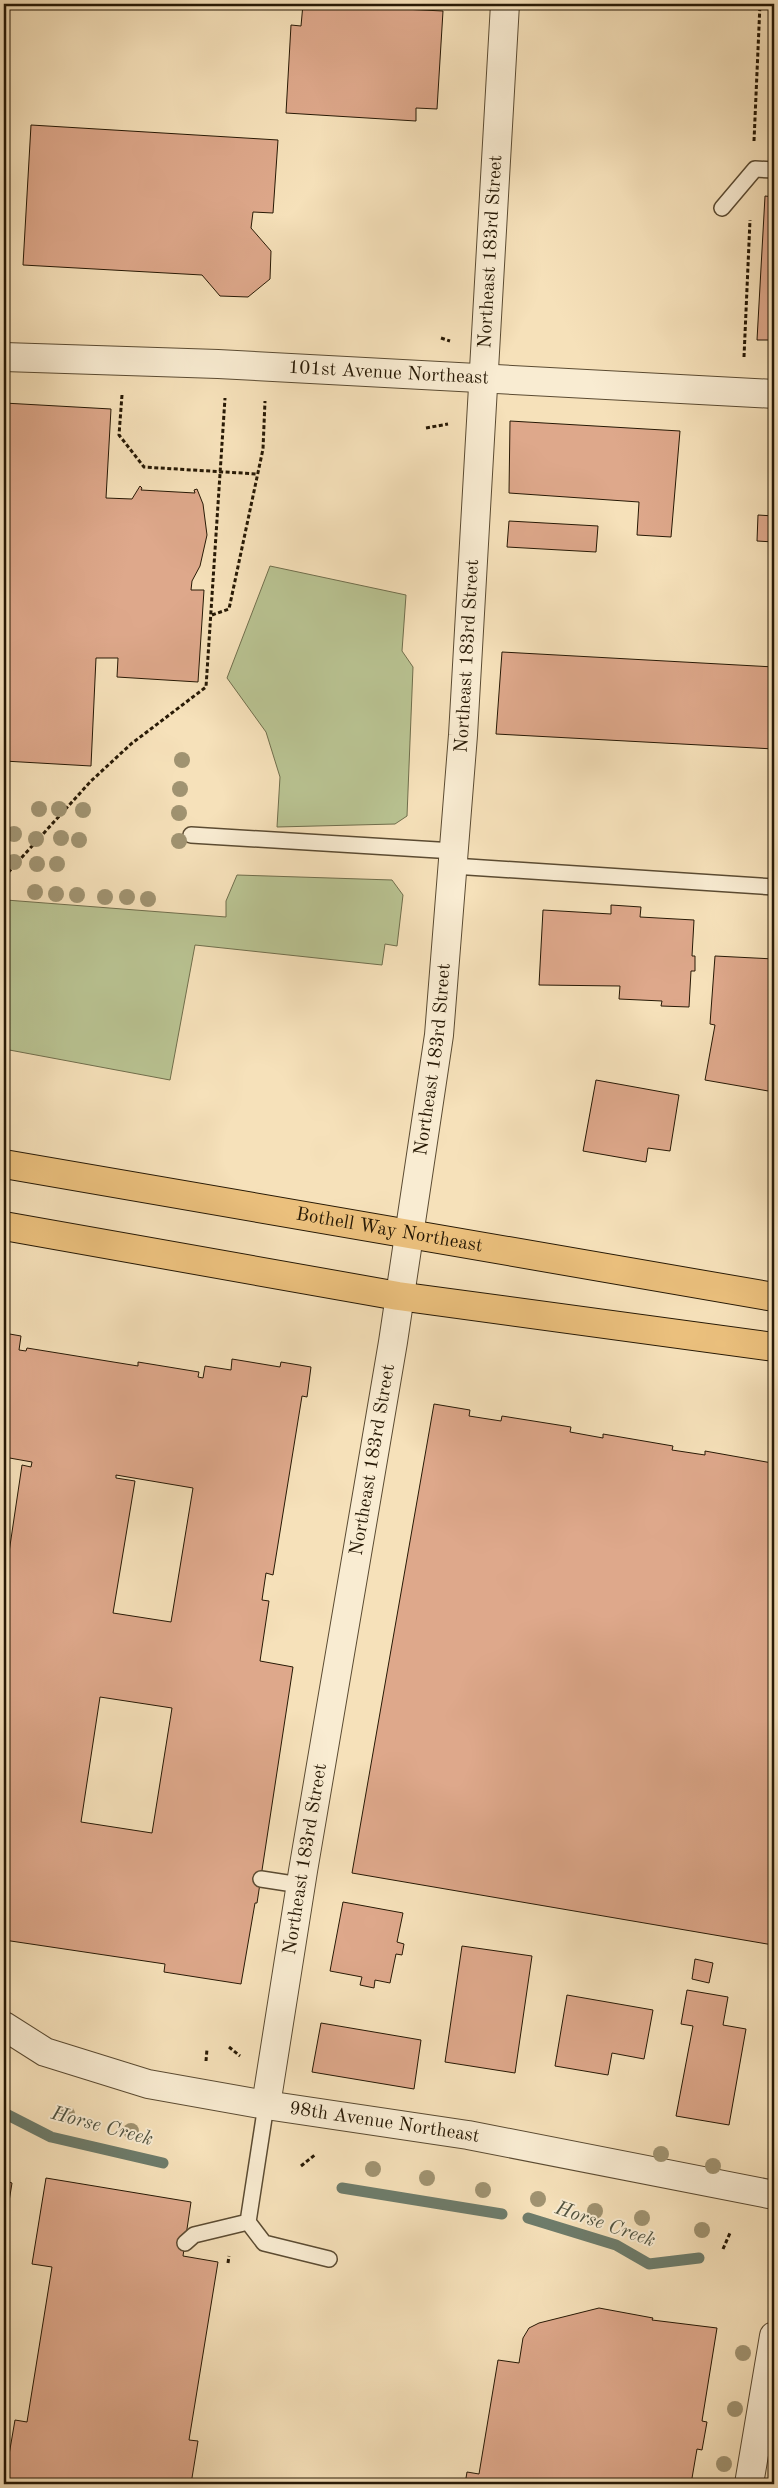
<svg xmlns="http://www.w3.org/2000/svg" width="778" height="2488" font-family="'Old Standard TT',serif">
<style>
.green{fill:#b9c392;stroke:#706e4c}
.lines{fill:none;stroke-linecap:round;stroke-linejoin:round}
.stream{stroke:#6e7c6b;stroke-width:11}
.building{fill:#dea88b;stroke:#271905;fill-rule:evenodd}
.service-casing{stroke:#5b4b32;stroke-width:18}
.minor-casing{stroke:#5b4b32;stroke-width:30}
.primary-casing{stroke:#271905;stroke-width:30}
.path{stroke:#271905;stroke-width:3;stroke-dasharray:4 2.5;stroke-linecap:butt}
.service{stroke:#f9ecd2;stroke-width:15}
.minor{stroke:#f9ecd2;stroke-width:28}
.primary{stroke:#ebc07d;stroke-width:28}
.tree{fill:#a09371}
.labels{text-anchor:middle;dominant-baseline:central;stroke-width:4;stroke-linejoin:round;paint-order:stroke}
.street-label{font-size:19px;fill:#271905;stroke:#f9ecd2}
.water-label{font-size:20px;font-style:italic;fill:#505340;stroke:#f9ecd2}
</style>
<rect width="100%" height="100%" fill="#f6e1ba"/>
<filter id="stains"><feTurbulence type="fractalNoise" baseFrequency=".004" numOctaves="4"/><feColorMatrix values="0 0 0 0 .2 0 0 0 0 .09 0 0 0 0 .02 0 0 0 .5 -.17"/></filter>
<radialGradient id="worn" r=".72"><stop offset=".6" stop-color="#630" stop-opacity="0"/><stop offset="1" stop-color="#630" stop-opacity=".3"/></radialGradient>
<path class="green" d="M270,566L406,595L402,651L413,667L407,816L395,824L277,827L280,777L266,732L227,678Z
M237,875L392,880L403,895L397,946L385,944L382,965L195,945L170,1080L4,1049V909L6,900L226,917V901Z"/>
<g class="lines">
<path class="stream" d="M4,2113L51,2137L163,2163
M342,2188L502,2214
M528,2218L616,2245L649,2264L699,2258"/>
</g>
<path class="building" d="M303,4L443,11L437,109L416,108V121L286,113L291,25L301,26Z
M774,41V111H770Z
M31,125L278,140L273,213L253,212L251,228L271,251L270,279L248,297L220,296L202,275L23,265Z
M765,196L774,197V340H757Z
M4,403L111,409L106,498L132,499L140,486L142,488L141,490L195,493L194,490L197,489L203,504L207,535L200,566L192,581L191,590H204L198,682L117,677L118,658H96L91,766L4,761Z
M510,421L680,431L671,537L637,535L639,502L509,493Z
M758,515L774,516V542L757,541Z
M509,521L598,526L596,552L507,547Z
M502,652L774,667V749L496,734Z
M611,905L641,907L640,917L694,920L692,956H695V971H691L689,1007L661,1006L662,1001L619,999L620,986L539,985L543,910L611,914Z
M715,956L774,959V1092L705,1080L715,1025L710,1024Z
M596,1080L679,1095L670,1151L648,1148L646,1162L583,1151Z
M4,1333L21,1336L19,1350L26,1351L27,1348L138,1366V1362L199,1372L198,1377L203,1378L205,1366L231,1370L232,1359L280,1367L281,1362L311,1367L307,1397L302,1396L273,1575L266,1573L262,1600L269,1601L260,1661L293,1667L257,1903H255L241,1984L164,1972L165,1964L4,1940V1586L22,1465L31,1467L32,1462L4,1457ZM116,1475L193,1488L171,1622L113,1613L135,1481L116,1478ZM100,1697L172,1708L152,1833L81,1822Z
M434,1404L470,1410L469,1416L501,1421L502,1416L571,1427L570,1432L603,1438V1434L673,1446L672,1450L705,1455V1451L772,1463V1466L774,1467L773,1945L352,1873Z
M343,1902L403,1913L397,1942L404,1944L402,1955L396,1954L390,1983L375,1980L374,1988L360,1985L362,1977L330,1971Z
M462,1946L532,1956L515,2073L445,2062Z
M695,1959L713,1963L709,1983L692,1979Z
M687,1990L728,1997L723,2025L746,2029L729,2125L676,2116L693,2026L681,2024Z
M567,1995L653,2010L644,2059L612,2053L608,2075L555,2066Z
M321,2023L421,2040L414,2089L312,2072Z
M46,2178L191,2202L183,2256L218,2262L189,2440L198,2441L191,2484H4L15,2420L27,2422L52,2267L32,2264Z
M4,2180L12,2183L4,2233Z
M599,2308L653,2318L652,2320L717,2328L702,2421L707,2422L702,2450L697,2449L691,2484H465L467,2472L479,2474L498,2360L519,2363L523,2338L529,2328L539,2323Z"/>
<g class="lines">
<g class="service-casing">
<path id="service" d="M722,208L755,169L774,170
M191,835L454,851
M453,866L774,887
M261,1879L300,1885
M266,2105L248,2222L264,2243L329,2259
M185,2243L194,2235L248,2222"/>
</g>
<g class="minor-casing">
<g id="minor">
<path id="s1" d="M4,357L218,364L774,394"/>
<path id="s2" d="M4,2026L45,2052L148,2084L266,2105L468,2135L774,2195"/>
<path id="s3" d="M266,2105L303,1871L393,1342L439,1035L463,735L505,4"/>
<path d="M749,2484L774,2336"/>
</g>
</g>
<g class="primary-casing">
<g id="primary">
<path id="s4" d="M4,1164L774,1297"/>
<path d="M4,1226L398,1296L774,1347"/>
</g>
</g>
<path class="path" d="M754,141L760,4
M441,338L450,341
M744,357L750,220
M122,395L119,435L144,467L257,474
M426,428L448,424
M212,615L229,609L263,449L265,401
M4,877L91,781L131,744L206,687L225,398
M229,2047L240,2056
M206,2061L207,2049
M301,2166L316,2154
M723,2249L730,2233
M228,2263L229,2256"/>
<use href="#service" class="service"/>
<use href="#minor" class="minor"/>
<use href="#primary" class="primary"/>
</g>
<g class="tree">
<circle cx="182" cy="760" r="8"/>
<circle cx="180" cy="789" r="8"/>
<circle cx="39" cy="809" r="8"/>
<circle cx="59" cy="809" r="8"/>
<circle cx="83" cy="810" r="8"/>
<circle cx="179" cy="813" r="8"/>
<circle cx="14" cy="834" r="8"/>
<circle cx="61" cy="838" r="8"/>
<circle cx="36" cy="839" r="8"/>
<circle cx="79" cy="840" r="8"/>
<circle cx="179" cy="841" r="8"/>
<circle cx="14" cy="862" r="8"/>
<circle cx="37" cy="864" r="8"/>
<circle cx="57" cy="864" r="8"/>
<circle cx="35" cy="892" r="8"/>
<circle cx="56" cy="894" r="8"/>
<circle cx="77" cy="895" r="8"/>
<circle cx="105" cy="897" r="8"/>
<circle cx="127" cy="897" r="8"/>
<circle cx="148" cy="899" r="8"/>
<circle cx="67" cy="2114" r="8"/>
<circle cx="131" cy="2131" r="8"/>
<circle cx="661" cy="2154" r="8"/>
<circle cx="713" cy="2166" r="8"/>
<circle cx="373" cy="2169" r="8"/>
<circle cx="427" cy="2178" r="8"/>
<circle cx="483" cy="2190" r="8"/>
<circle cx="538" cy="2199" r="8"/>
<circle cx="595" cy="2211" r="8"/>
<circle cx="642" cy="2218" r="8"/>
<circle cx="702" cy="2230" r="8"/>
<circle cx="743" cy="2353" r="8"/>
<circle cx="735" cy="2409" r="8"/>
<circle cx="724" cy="2464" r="8"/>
</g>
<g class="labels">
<g class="street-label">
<text stroke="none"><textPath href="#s3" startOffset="1869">Northeast 183rd Street</textPath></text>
<text stroke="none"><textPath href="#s1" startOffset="385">101st Avenue Northeast</textPath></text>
<text stroke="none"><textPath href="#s3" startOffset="1464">Northeast 183rd Street</textPath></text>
<text stroke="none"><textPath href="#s3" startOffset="1059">Northeast 183rd Street</textPath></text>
<text stroke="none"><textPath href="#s4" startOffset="391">Bothell Way Northeast</textPath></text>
<text stroke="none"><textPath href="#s3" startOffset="654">Northeast 183rd Street</textPath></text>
<text stroke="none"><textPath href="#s3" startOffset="249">Northeast 183rd Street</textPath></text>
<text stroke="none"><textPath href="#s2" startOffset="396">98th Avenue Northeast</textPath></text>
</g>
<g class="water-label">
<text transform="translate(102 2127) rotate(15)">Horse Creek</text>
<text transform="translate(605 2225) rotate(19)">Horse Creek</text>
</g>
</g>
<rect width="778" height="2488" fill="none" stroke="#f6e1ba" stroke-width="20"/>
<rect x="5" y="5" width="768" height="2478" fill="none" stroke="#271905" stroke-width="2.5"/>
<rect x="10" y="10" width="758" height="2468" fill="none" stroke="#271905"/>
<rect width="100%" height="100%" filter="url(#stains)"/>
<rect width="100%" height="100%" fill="url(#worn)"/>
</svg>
